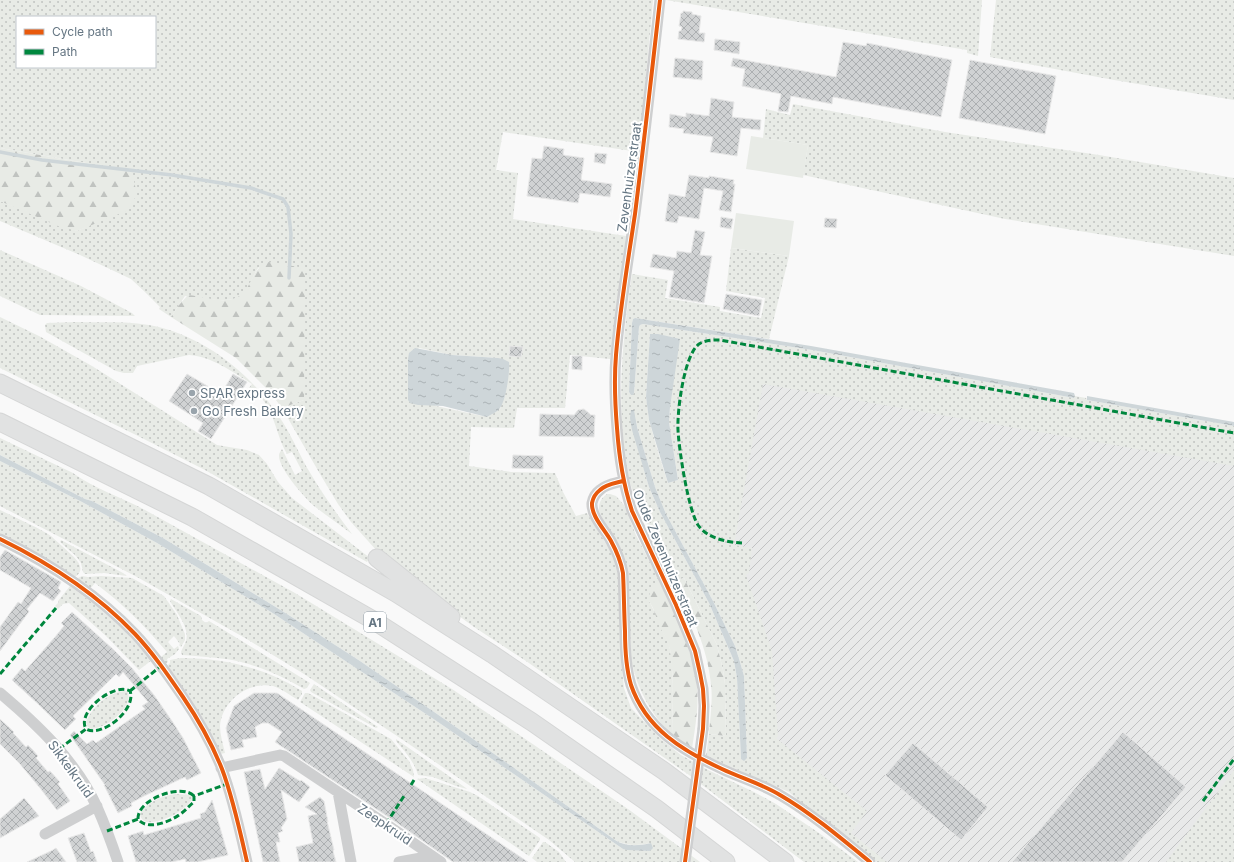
<svg xmlns="http://www.w3.org/2000/svg" width="1234" height="862" font-family="Inter,sans-serif">
<style>
.industrial{fill:url(#industrial-furrows)}
.grass{fill:url(#grass-dots);fill-rule:evenodd}
.forest{fill:url(#forest-firs)}
.garden{fill:#e8ebe6}
.water{fill:url(#water-ripples)}
.lines{fill:none;stroke-linecap:round;stroke-linejoin:round}
.stream{stroke:#ced6d9;stroke-width:3.5}
.building{fill:url(#building-cross-hatch);stroke:#e8e8e8}
.highway-casing{stroke:#d5d6d6;stroke-width:19}
.minor{stroke:#cecfd0;stroke-width:11}
.highway{stroke:#e1e2e2;stroke-width:17}
.minor-bridge{stroke:#cecfd0;stroke-width:11}
.quiet{stroke:#00873e;stroke-width:3;stroke-dasharray:6 3;stroke-linecap:butt}
.cycleway-casing{stroke:#fff;stroke-width:6}
.cycleway{stroke:#e8590c;stroke-width:4}
.poi-dot{fill:#99a4ac;stroke:#fff;stroke-width:1.5}
.labels{text-anchor:middle;dominant-baseline:central;stroke-width:4;stroke-linejoin:round;paint-order:stroke}
.shield{fill:#fff;stroke:#939fa8;stroke-width:1}
.shield-label{font-size:12px;font-weight:bold;fill:#657683}
.street-label{font-size:13px;fill:#657683;stroke:#fff}
.poi-label{font-size:13px;fill:#657683;stroke:#fff;text-anchor:start}
</style>
<defs>
<pattern id="industrial-furrows" width="10" height="10" patternUnits="userSpaceOnUse"><rect width="10" height="10" fill="#e8e9e9"/><path d="M-1 1l2-2M0 10L10 0M9 11l2-2" fill="none" stroke="#c0c1c2"/></pattern>
<pattern id="grass-dots" width="8" height="8" patternUnits="userSpaceOnUse"><rect width="8" height="8" fill="#e8ebe6"/><path d="M2 2h.1M6 6h.1" fill="none" stroke="#c0c3c0" stroke-width="1.8" stroke-linecap="round"/></pattern>
<pattern id="forest-firs" width="22" height="20" patternUnits="userSpaceOnUse"><rect width="22" height="20" fill="#e8ebe6"/><path d="M5 1l3.5 6h-7zM16 11l3.5 6h-7z" fill="#c0c3c0"/></pattern>
<pattern id="water-ripples" width="26" height="14" patternUnits="userSpaceOnUse"><rect width="26" height="14" fill="#ced6d9"/><path d="M2 4q2-2 4 0t4 0M15 11q2-2 4 0t4 0" fill="none" stroke="#abb2b5"/></pattern>
<pattern id="building-cross-hatch" width="8" height="8" patternUnits="userSpaceOnUse"><rect width="8" height="8" fill="#d0d2d3"/><path d="M0 0l8 8M0 8l8-8" fill="none" stroke="#acafb1"/></pattern>
</defs>
<rect width="100%" height="100%" fill="#f9f9f9"/>
<path class="industrial" d="M755,361L1234,445V789L1179,862H883L841,829L765,740L718,563Z"/>
<path class="grass" d="M0,0H653L639,152L503,132L496,170L518,173L513,219L626,236L610,359L570,355L565,408H517L514,428L471,427L469,466L511,472L555,473L563,492L576,516L587,513L612,553L618,568L620,611L622,668L624,688L631,708L662,740L681,755L710,771L754,792L776,804L819,833L858,862H804L689,775L526,661L474,627L425,591L377,551L351,522L338,504L320,474L282,408L304,400V353L259,267C253,274 251,284 246,292C235,306 202,298 185,296L171,317L159,309L160,307L145,292L131,279L80,255L0,221V201L77,231L90,225L132,171L0,148ZM17,17H155V67H17ZM419,348L452,355L498,358L508,379L500,409L487,417L436,406L408,383V359Z
M666,0H982L978,56L967,53V50Z
M996,0H1234V100L1114,80L990,57Z
M793,104L945,132L1099,155L1234,178V256L1005,219L803,175L808,145L763,138L766,109L790,115Z
M731,248L789,256L769,339L635,318L633,319L632,323L629,392L631,395L634,393L639,327L640,325L643,324L812,350L1074,398L1075,396L1086,398L1087,400L1234,426V466L763,384L734,545L752,548L749,573L746,575L772,651L778,736L776,738L867,811L851,833L887,862H877L798,800L789,792L706,756L709,734L726,736L725,684L723,670L717,645L684,578L675,581C660,547 639,515 629,479C624,460 623,441 622,422C619,372 625,323 632,274L668,280L665,298L720,307V311L761,318L765,298L726,291ZM650,334L670,407L669,422L678,480L668,483L658,452L649,420L646,397ZM634,410L637,427L655,487L666,514L713,601L735,646L740,662L744,676L747,757L744,760L741,759V758L737,678L734,661L709,603L660,512L649,487L643,466Z
M0,250L81,286L132,313L135,316L40,315L0,296Z
M0,317L39,336L92,366L217,445L247,450L259,455L267,464L278,482L292,498L370,558L367,562L205,470L136,435L0,368Z
M76,322C101,323 126,321 149,325C199,334 244,368 273,408C287,426 296,447 306,466C320,490 335,512 352,534C340,525 327,516 314,506C305,498 278,468 279,455C279,453 281,451 282,449L295,475L302,471L292,452L287,454C274,432 275,403 249,388L252,384C231,371 213,357 189,355L137,366L133,373H124L116,371L46,332L45,325L47,323Z
M0,438L73,473C95,489 121,497 145,510L295,593L452,689L628,809L700,862H575L549,840L406,742L304,674L245,638L137,577L0,506V461L82,502L157,543L271,612L435,720L623,849L650,851L651,843C638,846 626,846 615,840L469,736L360,661L287,614L163,538L92,501L85,499L0,455Z
M607,494H610L616,496L624,505L636,535L660,582L649,601C653,608 656,615 659,623C662,632 668,639 670,649C675,676 672,706 672,735C650,714 637,688 631,659L628,578L599,511C599,503 600,499 607,494Z
M0,510C16,518 33,525 48,534C53,537 57,542 62,546C70,554 90,567 75,577L0,535Z
M61,540L123,573L127,576L104,573L85,574L83,572L81,563L76,556L60,542Z
M82,576L88,577L101,576L132,578L164,596L177,615L182,627L185,634V640L181,647L179,645L180,644L174,636L168,642L174,649L178,646L179,649L175,654L167,659L168,662L165,664L161,657L167,652C145,626 122,603 95,583L90,589L78,578Z
M70,586L94,604L122,628L152,660L139,670L106,636L69,603L63,604L58,609L55,606L59,602L58,601Z
M171,599L201,616L202,620L206,623L209,621L310,683L307,688L304,689C280,675 253,663 226,659C211,657 196,656 182,655L181,652C182,648 185,645 186,641C190,627 176,612 170,601Z
M181,658C224,658 266,668 302,691V694L298,700C290,695 282,689 273,686C248,681 222,701 220,726C220,735 223,744 225,753L220,754L166,667L170,663V660Z
M314,684L378,727L376,728L311,692L310,690Z
M124,691L128,692C133,709 106,728 91,729L87,726L86,722C93,706 106,694 124,691Z
M305,693H308L391,739L409,761L413,770L414,777L300,702Z
M396,739L466,788L467,789L456,786L433,777L418,775C414,761 405,752 396,741Z
M1234,770V862H1166Z
M425,778L470,792L478,796L540,838V840L529,856L417,779Z
M175,794L189,795L192,797V800C188,804 185,808 180,811C172,817 142,831 140,814C146,802 163,796 175,794Z
M543,842H545L559,852L566,862H537L532,858Z"/>
<path class="forest" d="M0,148L132,171L137,195L126,211L77,231L58,226L0,201Z
M268,262L305,268L304,400L282,408L269,391L236,358L171,317L179,305L188,295C201,296 214,301 227,300C254,298 247,270 268,262Z
M684,578L717,645L723,670L725,684L726,736L709,734C710,718 713,701 711,685C708,648 691,614 675,581Z
M660,582C675,616 694,650 697,687C699,707 695,728 692,749L672,735L673,679L670,649L666,639L659,625L653,608L649,601L650,589Z"/>
<path class="garden" d="M751,136L808,145L803,178L746,169Z
M736,213L794,221L789,256L731,248Z"/>
<path class="water" d="M635,318L811,346L1074,393L1075,396L1074,398L812,350L643,324L640,325L639,327L634,393L633,395H631L629,392L632,323L633,319Z
M650,334H658L680,339L670,407L669,422L678,480L668,483L649,420L646,397Z
M415,348L452,355L498,358L503,359L509,362C510,372 506,400 500,408C498,412 491,414 487,417L443,406L418,405L410,403L408,400V359L409,353Z
M1087,396L1234,422V426L1087,400Z
M631,410H634L637,427L655,487L666,514L713,601L735,646L740,662L744,676L747,758L744,761L741,759V758L737,678L734,661L709,603L660,512L649,487L632,430L630,418Z
M0,455L85,499L92,501L163,538L287,614L360,661L469,736L615,840C626,847 638,846 651,843L653,848L650,851L627,850L623,849L435,720L271,612L157,543L82,502L0,461Z"/>
<g class="lines">
<path class="stream" d="M0,152L42,160L172,175L251,188L283,199L288,207L291,234L289,278"/>
</g>
<path class="building" d="M683,11L692,12V14L701,16L699,33H705L704,42L678,39L679,31H681L682,27L679,26L681,13H683Z
M715,39L740,42L739,54L714,50Z
M843,42L866,46L867,43L952,60L941,117L833,97L832,104L791,96L788,112L778,111L781,94L742,86L745,69L731,66L733,58L836,77Z
M675,58L703,61L702,80L673,77Z
M970,60L1056,76L1045,134L959,118Z
M711,98L734,102L732,117L761,120L760,130L741,128L737,156L710,152L713,137L683,133L684,129L669,127L670,114L686,117V113L709,116Z
M544,146L564,149L563,155L584,158L581,180L612,184L610,197L580,193L578,203L527,196L532,158L542,159Z
M595,153L607,154L605,164L594,162Z
M689,175L709,178V176L734,180L733,184H735L731,212L719,210L723,191L704,188L699,219L679,216L677,223L665,221L669,194L685,197Z
M721,217L733,219L731,229L720,227Z
M825,218L837,219L836,228L824,227Z
M695,230L705,232L700,255L712,256L704,303L669,297L674,271L650,267L653,254L676,258L677,251L691,253Z
M726,294L762,300L759,316L723,309Z
M510,346L523,347L521,357L509,356Z
M572,356H582V370L572,369Z
M187,374L221,394L233,374L247,382L211,439L198,431L203,423L169,401Z
M584,409L591,415H595L594,437L539,436L540,414L574,415L578,410Z
M513,455L543,456V469L512,468Z
M5,550L61,582L58,588L61,591L53,601L40,593L27,609L29,611L28,613L0,651V627L18,602L21,604L31,588L0,570V557Z
M72,612L115,651L131,667L154,695L172,721L183,738L201,773L187,780L185,777L144,796L131,803L132,806L118,813L104,785H105L70,735L74,731L87,744L93,740L96,743L145,709L142,706L148,702L123,672L119,677L116,674L73,716L76,719L65,730L38,704L12,680L22,668L25,671L55,637L64,626L61,623Z
M254,693H277L528,862H453L390,818L275,742L282,732L268,723H262L255,727L257,737L242,740L244,747L231,750L226,728L234,706Z
M0,719L14,732L13,733L26,747L28,745L32,749L38,756L36,758L48,772L50,771L60,782L58,784L70,801L57,810L40,788L20,764L0,744Z
M1123,732L1186,787L1122,862H1012Z
M913,743L988,807L961,840L885,775Z
M279,768L300,781L301,780L310,787L299,802L281,790L287,819L281,828L283,831L278,833L280,842H276L280,862H263L244,772L260,769L265,789Z
M320,797L324,801L328,822L327,821L334,850L333,851L336,862H299L296,847L313,843L308,816L317,814L305,807Z
M24,798L39,816L0,838V819Z
M212,800L228,855L198,862H186L185,859L172,862H136L128,836L143,831L144,835L201,818L200,814L205,812Z
M84,833L91,852L93,851L97,862H77L68,838Z
M56,848L66,862H27L53,850Z"/>
<g class="lines">
<g class="highway-casing">
<path id="highway" d="M0,383L209,486L396,593L492,654L664,771L785,862
M0,422L192,517L373,620L532,722L657,809L726,862
M377,558L451,617"/>
</g>
<path class="minor" d="M660,0C652,71 644,143 635,214C628,261 620,308 616,355C614,379 615,404 617,428C619,457 623,484 632,511L676,605L695,651L703,689L704,706L703,729
M623,481C616,483 606,484 600,490C596,493 593,498 592,503C591,516 605,530 611,541C617,552 621,562 623,573C624,593 624,612 625,631C625,649 626,668 631,685C646,729 683,751 722,769C741,778 762,784 780,795C811,813 842,839 870,862
M0,539C49,563 97,594 135,634C153,653 168,675 183,697C198,719 212,744 222,769C233,798 240,831 247,862
M0,693C38,725 76,761 97,807C105,825 112,844 118,862
M221,768L280,755L284,756L386,824L441,862
M338,792L351,862
M45,834L97,806
M399,862L432,856"/>
<use href="#highway" class="highway"/>
<path class="minor-bridge" d="M685,862L703,729"/>
<path class="quiet" d="M742,543C727,542 708,539 698,525C688,509 679,450 678,430C677,411 684,355 699,344C705,340 713,340 720,340L1234,433
M0,674L56,608
M130,691L161,666
M59,749L86,729C76,712 114,682 130,691C137,709 102,738 86,729
M411,785L414,780
M1203,801L1234,759
M138,819C137,799 182,783 194,796
M386,824L404,796
M107,831L138,819C147,831 169,822 179,815C185,811 189,806 194,802V796L227,784"/>
<g class="cycleway-casing">
<path id="cycleway" d="M660,0C652,71 644,143 635,214C628,261 620,308 616,355C614,379 615,404 617,428C619,457 623,484 632,511L676,605L695,651L700,673L703,689L704,706L703,729L685,862
M623,481C616,483 606,484 600,490C596,493 593,498 592,503C591,516 605,530 611,541C617,552 621,562 623,573C624,593 624,612 625,631C625,649 626,668 631,685C646,729 683,751 722,769C741,778 762,784 780,795C811,813 842,839 870,862
M0,539C49,563 97,594 135,634C153,653 168,675 183,697C198,719 212,744 222,769C233,798 240,831 247,862"/>
</g>
<use href="#cycleway" class="cycleway"/>
</g>
<g class="poi-dot">
<circle cx="192" cy="393" r="4"/>
<circle cx="194" cy="411" r="4"/>
</g>
<g class="labels">
<rect class="shield" x="364" y="612" width="22" height="20" rx="3"/>
<g class="shield-label">
<text x="375" y="622">A1</text>
</g>
<g class="street-label">
<text transform="translate(629 177) rotate(-82)">Zevenhuizerstraat</text>
<text transform="translate(666 558) rotate(67)">Oude Zevenhuizerstraat</text>
<text transform="translate(71 769) rotate(54)">Sikkelkruid</text>
<text transform="translate(385 824) rotate(34)">Zeepkruid</text>
</g>
<g class="poi-label">
<text x="200" y="393">SPAR express</text>
<text x="202" y="411">Go Fresh Bakery</text>
</g>
</g>
<rect x="16" y="16" width="140" height="52" fill="#ffffff" stroke="#c1c8cd"/>
<rect x="24" y="29" width="20" height="6" fill="#e8590c" stroke="#c1c8cd"/>
<text x="52" y="36" font-size="12" fill="#657683">Cycle path</text>
<rect x="24" y="49" width="20" height="6" fill="#00873e" stroke="#c1c8cd"/>
<text x="52" y="56" font-size="12" fill="#657683">Path</text>
</svg>
